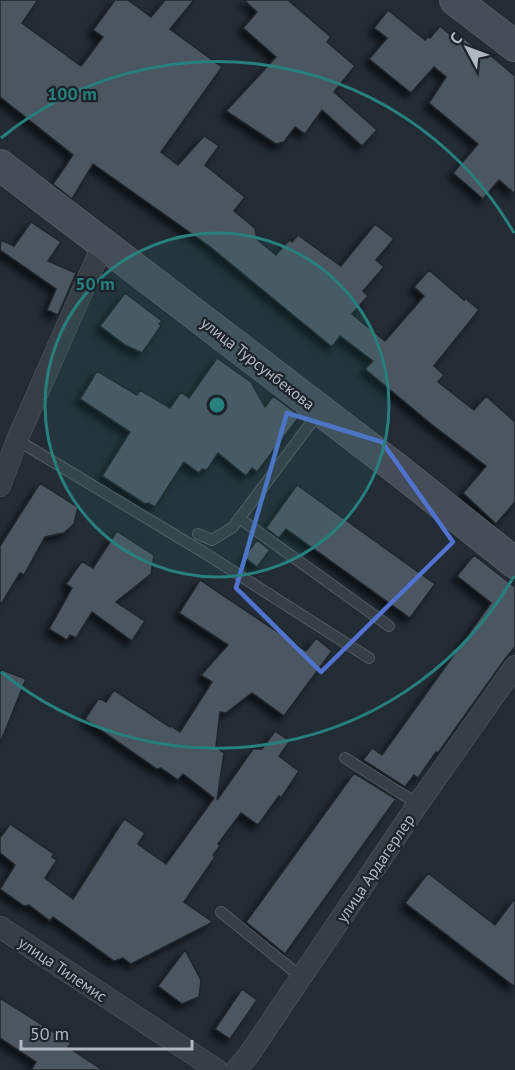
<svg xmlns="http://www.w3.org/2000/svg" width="515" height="1070" font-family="'PT Sans',sans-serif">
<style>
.building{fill:#4c5660;stroke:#1e252c;stroke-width:1.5;filter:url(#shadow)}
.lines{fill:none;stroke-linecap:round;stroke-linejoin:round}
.lane-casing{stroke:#545b63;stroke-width:12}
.street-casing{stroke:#545b63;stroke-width:22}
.secondary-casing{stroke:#545b63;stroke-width:32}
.lane{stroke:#363e46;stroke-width:10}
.street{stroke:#363e46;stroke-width:21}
.secondary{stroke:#454d58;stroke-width:30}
.marked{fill:none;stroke:#5173d0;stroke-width:4.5;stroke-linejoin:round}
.ring{fill:none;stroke:#27807b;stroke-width:3}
.labels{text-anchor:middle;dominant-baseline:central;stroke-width:4.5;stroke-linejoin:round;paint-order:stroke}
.street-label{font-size:16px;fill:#b1b8c2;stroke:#1c232a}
.centre{fill:#27807b;stroke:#1c232a;stroke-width:3}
.ring-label{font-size:18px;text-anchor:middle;font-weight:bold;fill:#27807b;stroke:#1c232a;stroke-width:4.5;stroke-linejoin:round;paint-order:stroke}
</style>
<defs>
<filter id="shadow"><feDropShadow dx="-5.5" dy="5.5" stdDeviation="3" flood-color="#0009"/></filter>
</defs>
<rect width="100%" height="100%" fill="#232c35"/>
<path class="building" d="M0,0H38L22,23L81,66L103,37L93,30L115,0H128L151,17L165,0H194L170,29L222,67L161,152L178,165L204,136L219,146L205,165L245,197L234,211L255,228L257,239L276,255L289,240L292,242L298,235L341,266L375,224L394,239L376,260L384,267L363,291L368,296L352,314L385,341L424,296L414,287L429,270L464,300L465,298L479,310L434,366L444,375L438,382L474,410L486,396L515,422V502L496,524L463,493L486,466L431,424L365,369L373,361L340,336L332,347L209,246L93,164L72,199L53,184L73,155L0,97Z
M244,0H288L331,37L327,42L355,66L334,92L377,130L362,146L322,110L305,134L295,127L284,142L276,144L226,111L276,57L243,28L257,12Z
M388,10L425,40L428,37L430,38L440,26L459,42L463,37L487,58L490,55L515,76V194L499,180L483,199L453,173L478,144L429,103L446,77L434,67L411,93L369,59L387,38L374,28Z
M31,222L61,242L48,261L76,273L58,315L47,310L56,289L0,250L1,240L14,246Z
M125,293L162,321L159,324L161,326L142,353L125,345L100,326Z
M217,358L251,382L265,407L273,396L300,416L257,472L252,468L246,476L218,453L207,470L202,469L199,473L184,462L155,507L148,503L145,504L102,476L130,432L80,399L97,371L137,395L140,390L170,408L181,392L189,398Z
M40,483L78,507L74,524L64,533L45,537L24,575L20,573L0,606V546Z
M297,485L435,584L410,618L286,529L279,538L266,528Z
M117,531L154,555L151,574L116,602L145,621L132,641L92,612L76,638L70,635L67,640L49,629L72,588L66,584L82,561L93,568Z
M257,540L270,550L257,567L244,557Z
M474,555L515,587V647L505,659L438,753L436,752L418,778L414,775L405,787L363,760L372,748L382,755L491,603L457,576Z
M200,580L306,651L316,638L332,651L284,716L252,693L226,713L220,712L216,747L224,753L217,800L253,749H262L275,731L290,741L279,756L299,771L281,798L279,796L258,825L241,813L218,844L220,846L213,855L215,857L184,902L213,922L131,964L123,958L114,961L53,917L50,921L29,905L24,906L0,889L15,865L0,853V838L10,824L54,854L52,857L57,860L45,878L73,899L124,819L145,833L138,844L166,864L214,798L183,774L178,780L161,768L157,769L85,719L99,698L106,702L114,690L170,727L171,726L180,732L212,682L201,675L228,645L179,613Z
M0,669L26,679L1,741H0Z
M354,773L396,799L285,954L246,922Z
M428,873L495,925L515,898V987L405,903Z
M185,950L201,980L199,997L182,1004L158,986Z
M242,989L257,1000L230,1039L215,1029Z
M0,998L71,1043L68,1047L103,1070H31L36,1062L0,1038Z"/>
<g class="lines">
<g class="lane-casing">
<path id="lane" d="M17,440L203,552L369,658
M239,518L389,626
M198,534L212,540L233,527L320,411
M345,758L418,804
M221,912L301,977"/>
</g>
<g class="street-casing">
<path id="street" d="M0,486L17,440L103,244
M0,927L217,1070
M236,1070L248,1056L418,804L515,666"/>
</g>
<g class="secondary-casing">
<path id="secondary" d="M455,0L515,46
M0,165L401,472L515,563"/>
</g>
<use href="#lane" class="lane"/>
<use href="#street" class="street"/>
<use href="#secondary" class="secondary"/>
</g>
<path class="marked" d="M287,413L382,442L453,542L321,672L236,588Z"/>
<circle cx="217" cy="405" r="172" fill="#27807b" fill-opacity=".12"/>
<g class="ring">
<circle cx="217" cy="405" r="172"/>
<path d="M514 576A343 343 0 0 1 1 672M1 138A343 343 0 0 1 514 233"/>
</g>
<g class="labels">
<g class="street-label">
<text transform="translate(258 363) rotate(38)">улица Турсунбекова</text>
<text transform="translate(375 868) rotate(-56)">улица Ардагерлер</text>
<text transform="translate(63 969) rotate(34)">улица Тилемис</text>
</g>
</g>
<circle cx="217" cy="405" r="9" class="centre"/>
<g class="ring-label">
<text x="72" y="100">100 m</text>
<text x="95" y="290">50 m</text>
</g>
<g transform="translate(467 48) rotate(311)" stroke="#1c232a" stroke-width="4.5" paint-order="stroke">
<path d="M0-4.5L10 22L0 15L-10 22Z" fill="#b1b8c2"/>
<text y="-9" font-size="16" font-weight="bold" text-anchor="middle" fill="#b1b8c2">С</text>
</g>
<path d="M21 1040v9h171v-9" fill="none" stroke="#b1b8c2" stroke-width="3"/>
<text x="30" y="1040" font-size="18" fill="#b1b8c2" stroke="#1c232a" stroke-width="4.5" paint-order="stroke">50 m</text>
</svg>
